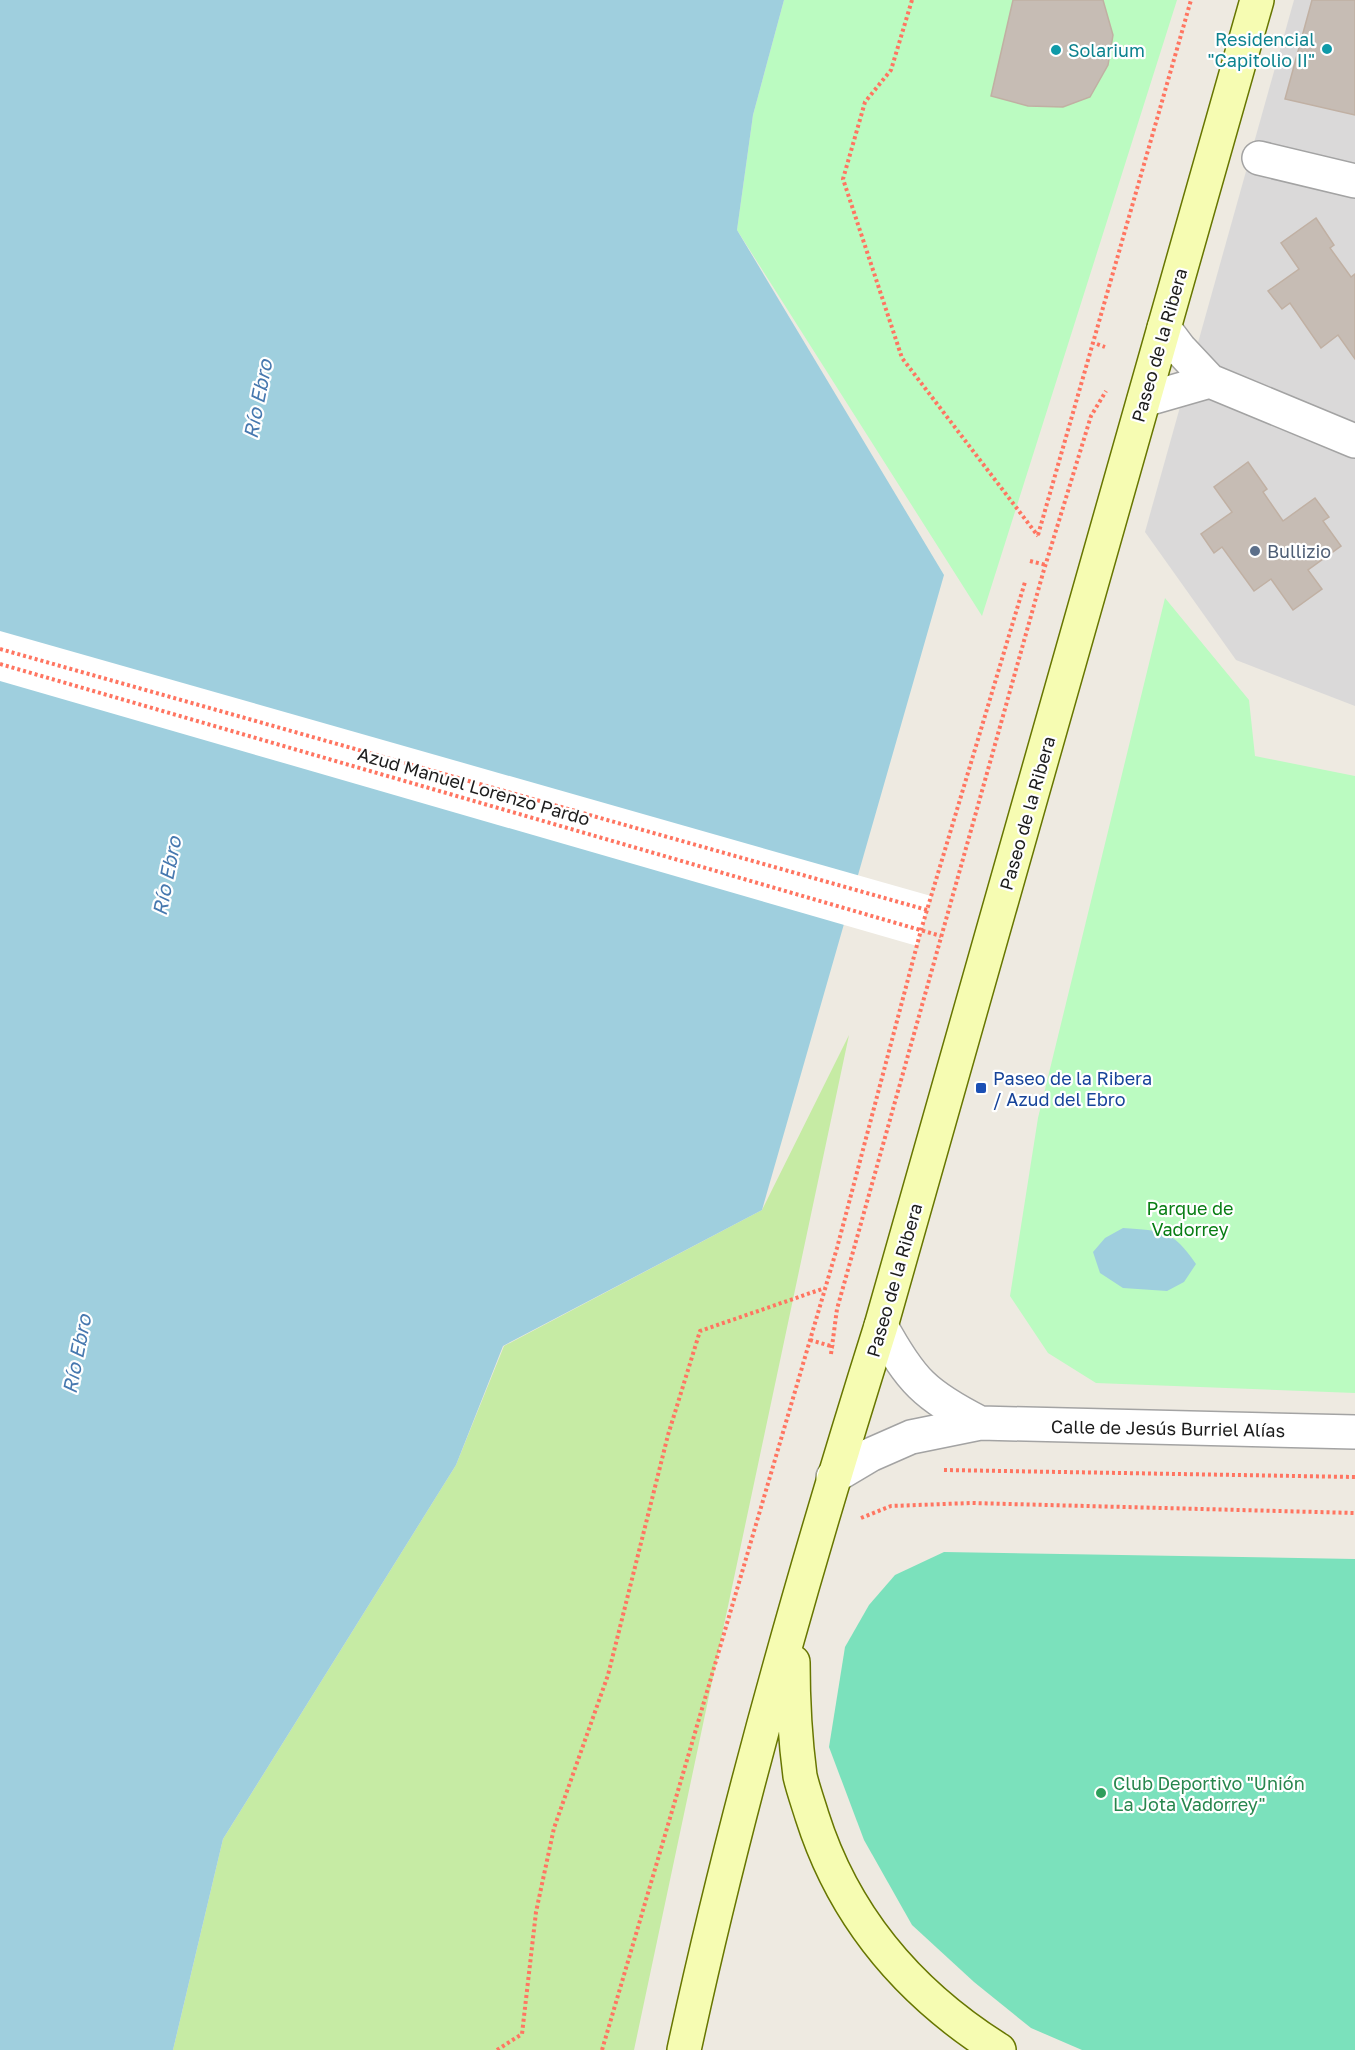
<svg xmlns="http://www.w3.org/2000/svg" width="1355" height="2050" font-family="'Golos Text',sans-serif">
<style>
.residential{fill:#dad9d9}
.grass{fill:#c6eba4}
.park{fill:#bbfbc1}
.pitch{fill:#7be1bc}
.water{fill:#9fcfde}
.pier{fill:#fff}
.building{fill:#c6bcb4;stroke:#c0b0a3;stroke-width:1.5}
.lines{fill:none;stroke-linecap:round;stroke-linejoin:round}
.street-casing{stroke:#a3a3a3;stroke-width:36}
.secondary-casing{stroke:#677601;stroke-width:36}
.path{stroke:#ff7561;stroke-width:4;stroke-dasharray:3 3;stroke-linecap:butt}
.street{stroke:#fff;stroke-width:33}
.secondary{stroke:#f6fcb2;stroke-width:33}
.culture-dot{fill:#0f9aa8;stroke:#fff;stroke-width:2}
.service-dot{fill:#5c6f8a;stroke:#fff;stroke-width:2}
.transit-dot{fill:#1a4fb4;stroke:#fff;stroke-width:2}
.leisure-dot{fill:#2e9e5b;stroke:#fff;stroke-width:2}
.labels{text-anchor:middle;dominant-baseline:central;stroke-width:4.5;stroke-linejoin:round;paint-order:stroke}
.culture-label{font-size:18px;fill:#0d838f;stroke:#fff;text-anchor:end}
.street-label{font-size:18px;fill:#1c1c1c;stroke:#fff}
.service-label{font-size:18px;fill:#4e5e75;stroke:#fff;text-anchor:start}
.transit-label{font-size:18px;fill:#164399;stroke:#fff;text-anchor:start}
.park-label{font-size:18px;fill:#077d13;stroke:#fff}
.leisure-label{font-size:18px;fill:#27864d;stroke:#fff;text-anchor:start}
.water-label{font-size:20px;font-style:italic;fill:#4678af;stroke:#fff}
</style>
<rect width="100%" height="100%" fill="#eeeae1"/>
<path class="residential" d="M1294,0H1355V706L1236,660L1145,532Z"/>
<path class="grass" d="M849,1035L634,2050H173L223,1839L456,1465L504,1346L762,1210Z"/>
<path class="park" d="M784,0H1177L982,616L737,230L753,115Z
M1165,598L1249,700L1255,756L1355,776V1393L1096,1383L1048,1353L1010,1296L1038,1118Z"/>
<path class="pitch" d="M944,1552L1355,1559V2050H1082L1031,2028L974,1982L912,1925L864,1840L829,1747L845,1647L869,1605L895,1575Z"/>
<path class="water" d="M0,0H784L753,115L737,230L944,575L762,1210L503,1346L456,1465L223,1839L173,2050H0Z
M1123,1228C1163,1231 1172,1229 1196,1264L1184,1282L1167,1291L1123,1288L1100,1273L1093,1252L1105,1238Z"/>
<path class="pier" d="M0,631L931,896L917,946L0,681Z"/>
<path class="building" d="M1013,0H1103L1113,35L1108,65L1090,97L1063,107L1028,106L991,96Z
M1312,0H1355V115L1285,99Z
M1316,218L1334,245L1330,248L1351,277L1355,274V359L1338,335L1321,348L1290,303L1282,309L1268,291L1299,269L1281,243Z
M1248,462L1267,489L1263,492L1283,521L1315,498L1329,517L1323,521L1341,546L1308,570L1322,589L1293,610L1271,579L1254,591L1222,547L1214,553L1201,534L1232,512L1214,487Z"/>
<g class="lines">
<g class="street-casing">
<path id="street" d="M1259,158L1355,181
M1164,328L1179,348L1210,381L1355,441
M1144,400L1210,381
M881,1326C911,1381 925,1395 980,1423
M833,1477L870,1455L911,1437L980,1423L1355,1432"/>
</g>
<g class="secondary-casing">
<path id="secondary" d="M793,1662C793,1700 795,1738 800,1776C803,1789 808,1803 812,1816C844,1917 910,1994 999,2050
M684,2050C737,1805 806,1564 881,1326L1257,0"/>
</g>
<path class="path" d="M912,0L891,70L865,102L843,179L902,358L1038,536
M1097,344L1105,347
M1038,535L1191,0
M1030,561L1046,565
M0,649L927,910
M0,664L941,936
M810,1340L834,1347
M831,1354L837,1309L1043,573L1091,416L1106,391
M944,1470L1355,1477
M861,1518L891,1506L971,1503L1355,1513
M497,2050L522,2034L536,1912L554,1828L608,1675L668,1435L700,1331L825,1288
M602,2050L837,1248L921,930L1025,582"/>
<use href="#street" class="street"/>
<use href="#secondary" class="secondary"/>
</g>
<g class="culture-dot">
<circle cx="1327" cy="49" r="6"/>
<circle cx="1056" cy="50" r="6"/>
</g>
<circle class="service-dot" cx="1255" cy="551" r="6"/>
<rect class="transit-dot" x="975" y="1082" width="12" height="12" rx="3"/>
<circle class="leisure-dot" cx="1101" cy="1793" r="6"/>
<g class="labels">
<g class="culture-label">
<text x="1315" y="39">Residencial<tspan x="1315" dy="21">"Capitolio II"</tspan></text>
<text x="1068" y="50" text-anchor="start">Solarium</text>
</g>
<g class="street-label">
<text transform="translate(1159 345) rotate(-74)">Paseo de la Ribera</text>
<text transform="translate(474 786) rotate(16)">Azud Manuel Lorenzo Pardo</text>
<text transform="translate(1027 813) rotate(-74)">Paseo de la Ribera</text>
<text transform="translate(894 1280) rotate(-74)">Paseo de la Ribera</text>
<text transform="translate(1168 1428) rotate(1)">Calle de Jesús Burriel Alías</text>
</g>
<g class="service-label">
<text x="1267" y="551">Bullizio</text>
</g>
<g class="transit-label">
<text x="993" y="1078">Paseo de la Ribera<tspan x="993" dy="21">/ Azud del Ebro</tspan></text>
</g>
<g class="park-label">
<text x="1190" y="1208">Parque de<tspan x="1190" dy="21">Vadorrey</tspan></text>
</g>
<g class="leisure-label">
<text x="1113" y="1783">Club Deportivo "Unión<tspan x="1113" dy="21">La Jota Vadorrey"</tspan></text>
</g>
<g class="water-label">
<text transform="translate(257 399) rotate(-79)">Río Ebro</text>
<text transform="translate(166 876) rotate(-79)">Río Ebro</text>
<text transform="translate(76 1354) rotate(-79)">Río Ebro</text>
</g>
</g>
</svg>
